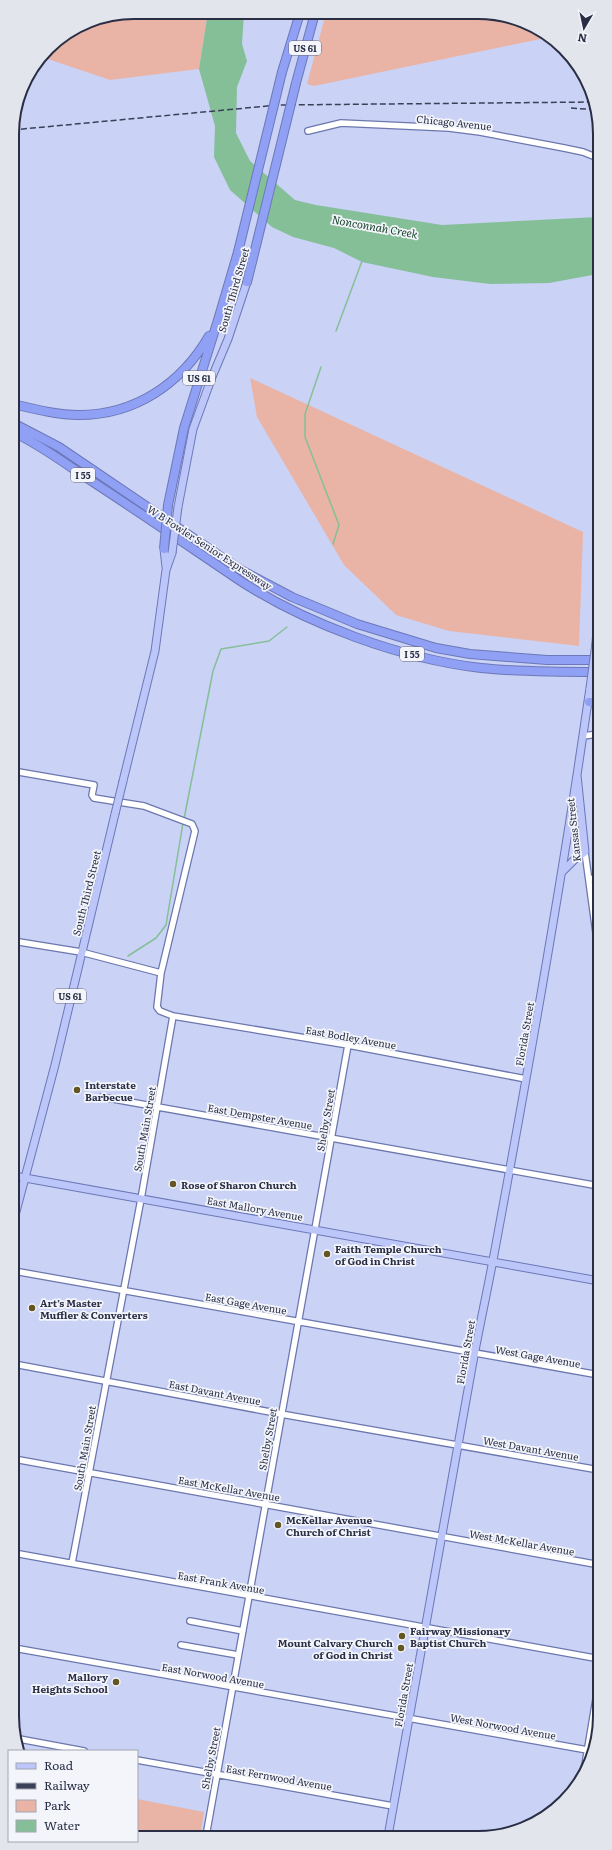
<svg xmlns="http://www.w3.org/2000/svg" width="612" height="1850" font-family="Literata,serif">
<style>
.green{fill:#e9b4a6}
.water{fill:#85bf98}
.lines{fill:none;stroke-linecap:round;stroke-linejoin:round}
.stream{stroke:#85bf98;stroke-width:1.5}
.minor-casing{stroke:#6b77ad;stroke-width:8}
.major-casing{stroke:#6c78b7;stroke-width:9}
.highway-casing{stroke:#6c78b7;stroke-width:10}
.minor{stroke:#fff;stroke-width:5.5}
.major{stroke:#bcc6f9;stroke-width:7}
.highway{stroke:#90a0f5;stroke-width:8}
.rail{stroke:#3b4059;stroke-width:1.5;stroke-dasharray:6 3;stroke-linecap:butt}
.major-bridge-casing{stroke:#6c78b7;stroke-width:9;stroke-linecap:butt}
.highway-bridge-casing{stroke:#6c78b7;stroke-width:10;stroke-linecap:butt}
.major-bridge{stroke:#bcc6f9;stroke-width:7}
.highway-bridge{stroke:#90a0f5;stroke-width:8}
.poi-dot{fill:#635622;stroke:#f3f5fb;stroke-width:1.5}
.labels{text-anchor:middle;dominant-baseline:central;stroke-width:3.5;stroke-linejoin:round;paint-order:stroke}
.shield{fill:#f3f5fb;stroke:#666a7c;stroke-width:1}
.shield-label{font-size:9px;font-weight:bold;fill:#292e45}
.street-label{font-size:10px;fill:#292e45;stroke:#f3f5fb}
.poi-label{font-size:10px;font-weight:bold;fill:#292e45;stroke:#f3f5fb;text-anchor:start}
.water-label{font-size:11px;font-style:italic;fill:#164328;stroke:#f3f5fb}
.rim{fill:none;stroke:#292e45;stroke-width:2}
</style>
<rect width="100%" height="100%" fill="#cad2f6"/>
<path class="green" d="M134,12H208L199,69L110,80L42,57L53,42L87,21Z
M326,13L502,14L539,28L550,37L314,86L307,84Z
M250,378L583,532L579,646L449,631L396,615L344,565L257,417Z
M137,1799L204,1812L200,1836H137Z"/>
<path class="water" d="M208,12L244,13L242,44L247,61L237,87L236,133L250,161L295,200L316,205L442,225L598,217V274L549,283L490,284L433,277L362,262L334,248L293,237L272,227L230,190L214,157L215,126L199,69Z"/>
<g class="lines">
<path class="stream" d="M336,331L362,261
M321,367L305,414V437L339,525L333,544
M184,819L213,671L221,649L269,641L287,627
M128,956L156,938L166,925L183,823"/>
<g class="minor-casing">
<path id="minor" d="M308,131L341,123L449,128L480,132L564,148L583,152L598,158
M583,736L598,734
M13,771L94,785L92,795L94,798L144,806L192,824L195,831L161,973L157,1007L160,1011L173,1016L348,1045L526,1079
M585,852L599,955
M589,878L599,880
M13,941L81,952L161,973
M102,1097L599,1186
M14,1271L599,1375
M14,1364L281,1414L599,1470
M14,1459L600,1565
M14,1553L600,1659
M72,1563L141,1199L173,1016
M190,1621L243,1631
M181,1645L238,1655
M14,1648L593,1751
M14,1738L84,1751
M137,1760L393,1806
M581,1778L585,1765L600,1675
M206,1836L348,1045"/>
</g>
<g class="major-casing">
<path id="major" d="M178,507L193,429L212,377L228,339L247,282
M164,549L166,567
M596,643L598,613
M123,781L155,651L166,570L172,553
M562,872L575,859L585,852L577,775L590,688
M14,1176L599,1281
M14,1219L55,1065L115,814
M388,1836C417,1676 446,1516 474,1356C480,1324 487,1292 493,1260C523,1099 552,937 577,775"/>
</g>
<g class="highway-casing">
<path id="highway" d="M282,72L300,13
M296,83L315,13
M247,282L252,262
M13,404C34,409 57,415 79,415C135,415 181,384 209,336
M13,423L59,447L239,569L292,597L357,624L436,648L470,654L547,660H598
M13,432C41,445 67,465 93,482C142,514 190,547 239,580C306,624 402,659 481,668C521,672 559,672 598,672
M168,505L184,428L218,320L238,252
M597,625H598
M589,702H598"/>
</g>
<use href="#minor" class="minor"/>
<use href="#major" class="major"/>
<use href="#highway" class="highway"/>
<path class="rail" d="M571,108L598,110
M12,130L278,105L595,102"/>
<g class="major-bridge-casing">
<path id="major-bridge" d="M172,553L178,507
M590,688L596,643
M115,814L123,781"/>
</g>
<g class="highway-bridge-casing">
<path id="highway-bridge" d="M238,252L282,72
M252,262L296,83
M164,549L168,505"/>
</g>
<use href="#major-bridge" class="major-bridge"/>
<use href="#highway-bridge" class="highway-bridge"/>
</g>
<g class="poi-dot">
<circle cx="77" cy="1090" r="4"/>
<circle cx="173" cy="1184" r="4"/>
<circle cx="327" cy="1254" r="4"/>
<circle cx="32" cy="1308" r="4"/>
<circle cx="278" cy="1525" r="4"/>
<circle cx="402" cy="1636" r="4"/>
<circle cx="401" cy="1648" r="4"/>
<circle cx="116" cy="1682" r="4"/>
</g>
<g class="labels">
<g class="shield">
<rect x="289" y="41" width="32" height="14" rx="3"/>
<rect x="183" y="371" width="32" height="14" rx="3"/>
<rect x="71" y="468" width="24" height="14" rx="3"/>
<rect x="400" y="647" width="24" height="14" rx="3"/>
<rect x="54" y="989" width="32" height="14" rx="3"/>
</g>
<g class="shield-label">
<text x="305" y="48">US 61</text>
<text x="199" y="378">US 61</text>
<text x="83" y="475">I 55</text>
<text x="412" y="654">I 55</text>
<text x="70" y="996">US 61</text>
</g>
<g class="street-label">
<text transform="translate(454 122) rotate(6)">Chicago Avenue</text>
<text transform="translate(233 290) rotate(-74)">South Third Street</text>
<text transform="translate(210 547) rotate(33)">W B Fowler Senior Expressway</text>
<text transform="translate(573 830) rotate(-96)">Kansas Street</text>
<text transform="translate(86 893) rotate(-76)">South Third Street</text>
<text transform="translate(524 1034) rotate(-80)">Florida Street</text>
<text transform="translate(351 1037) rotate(10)">East Bodley Avenue</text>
<text transform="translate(260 1116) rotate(10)">East Dempster Avenue</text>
<text transform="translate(325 1120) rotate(-80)">Shelby Street</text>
<text transform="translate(144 1129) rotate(-80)">South Main Street</text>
<text transform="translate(255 1208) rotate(10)">East Mallory Avenue</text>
<text transform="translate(246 1303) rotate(10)">East Gage Avenue</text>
<text transform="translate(465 1352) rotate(-80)">Florida Street</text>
<text transform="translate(538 1356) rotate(10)">West Gage Avenue</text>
<text transform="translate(215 1392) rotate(11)">East Davant Avenue</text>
<text transform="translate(267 1439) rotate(-80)">Shelby Street</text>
<text transform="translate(84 1448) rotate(-80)">South Main Street</text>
<text transform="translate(531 1448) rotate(10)">West Davant Avenue</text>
<text transform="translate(229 1488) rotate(10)">East McKellar Avenue</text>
<text transform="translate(522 1542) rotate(10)">West McKellar Avenue</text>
<text transform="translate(221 1582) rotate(10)">East Frank Avenue</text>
<text transform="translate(213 1675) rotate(10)">East Norwood Avenue</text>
<text transform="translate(403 1695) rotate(-80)">Florida Street</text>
<text transform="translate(503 1726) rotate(10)">West Norwood Avenue</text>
<text transform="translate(210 1758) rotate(-79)">Shelby Street</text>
<text transform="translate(279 1777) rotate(10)">East Fernwood Avenue</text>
</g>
<g class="poi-label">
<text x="85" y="1084">Interstate<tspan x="85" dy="12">Barbecue</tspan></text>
<text x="181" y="1184">Rose of Sharon Church</text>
<text x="335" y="1248">Faith Temple Church<tspan x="335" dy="12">of God in Christ</tspan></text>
<text x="40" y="1302">Art’s Master<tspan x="40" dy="12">Muffler &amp; Converters</tspan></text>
<text x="286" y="1519">McKellar Avenue<tspan x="286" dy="12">Church of Christ</tspan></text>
<text x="410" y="1630">Fairway Missionary<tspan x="410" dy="12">Baptist Church</tspan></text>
<text x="393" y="1642" text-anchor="end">Mount Calvary Church<tspan x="393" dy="12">of God in Christ</tspan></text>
<text x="108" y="1676" text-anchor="end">Mallory<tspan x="108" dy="12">Heights School</tspan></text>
</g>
<g class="water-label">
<text transform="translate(375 226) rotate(10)">Nonconnah Creek</text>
</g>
</g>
<path d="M0 0H612V1850H0ZM134 19H478A115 115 0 0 1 593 134V1716A115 115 0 0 1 478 1831H134A115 115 0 0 1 19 1716V134A115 115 0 0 1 134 19Z" fill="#e3e5ec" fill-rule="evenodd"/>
<path class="rim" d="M134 19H478A115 115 0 0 1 593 134V1716A115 115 0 0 1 478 1831H134A115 115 0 0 1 19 1716V134A115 115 0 0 1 134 19Z"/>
<rect x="8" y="1750" width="130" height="92" fill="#f3f5fb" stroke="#a2a5b2"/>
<rect x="16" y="1763" width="20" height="6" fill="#bcc6f9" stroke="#a2a5b2"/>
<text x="44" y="1770" font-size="12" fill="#292e45">Road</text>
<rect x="16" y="1783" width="20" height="6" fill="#3b4059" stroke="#a2a5b2"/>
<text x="44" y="1790" font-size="12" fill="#292e45">Railway</text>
<rect x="16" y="1800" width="20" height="12" fill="#e9b4a6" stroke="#a2a5b2"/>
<text x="44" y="1810" font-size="12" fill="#292e45">Park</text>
<rect x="16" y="1820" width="20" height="12" fill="#85bf98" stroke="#a2a5b2"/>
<text x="44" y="1830" font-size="12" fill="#292e45">Water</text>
<g transform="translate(584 28) rotate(189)" stroke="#f3f5fb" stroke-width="3" paint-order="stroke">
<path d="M0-3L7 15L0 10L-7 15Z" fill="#292e45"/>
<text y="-6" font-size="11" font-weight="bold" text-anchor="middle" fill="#292e45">N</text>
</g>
</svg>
